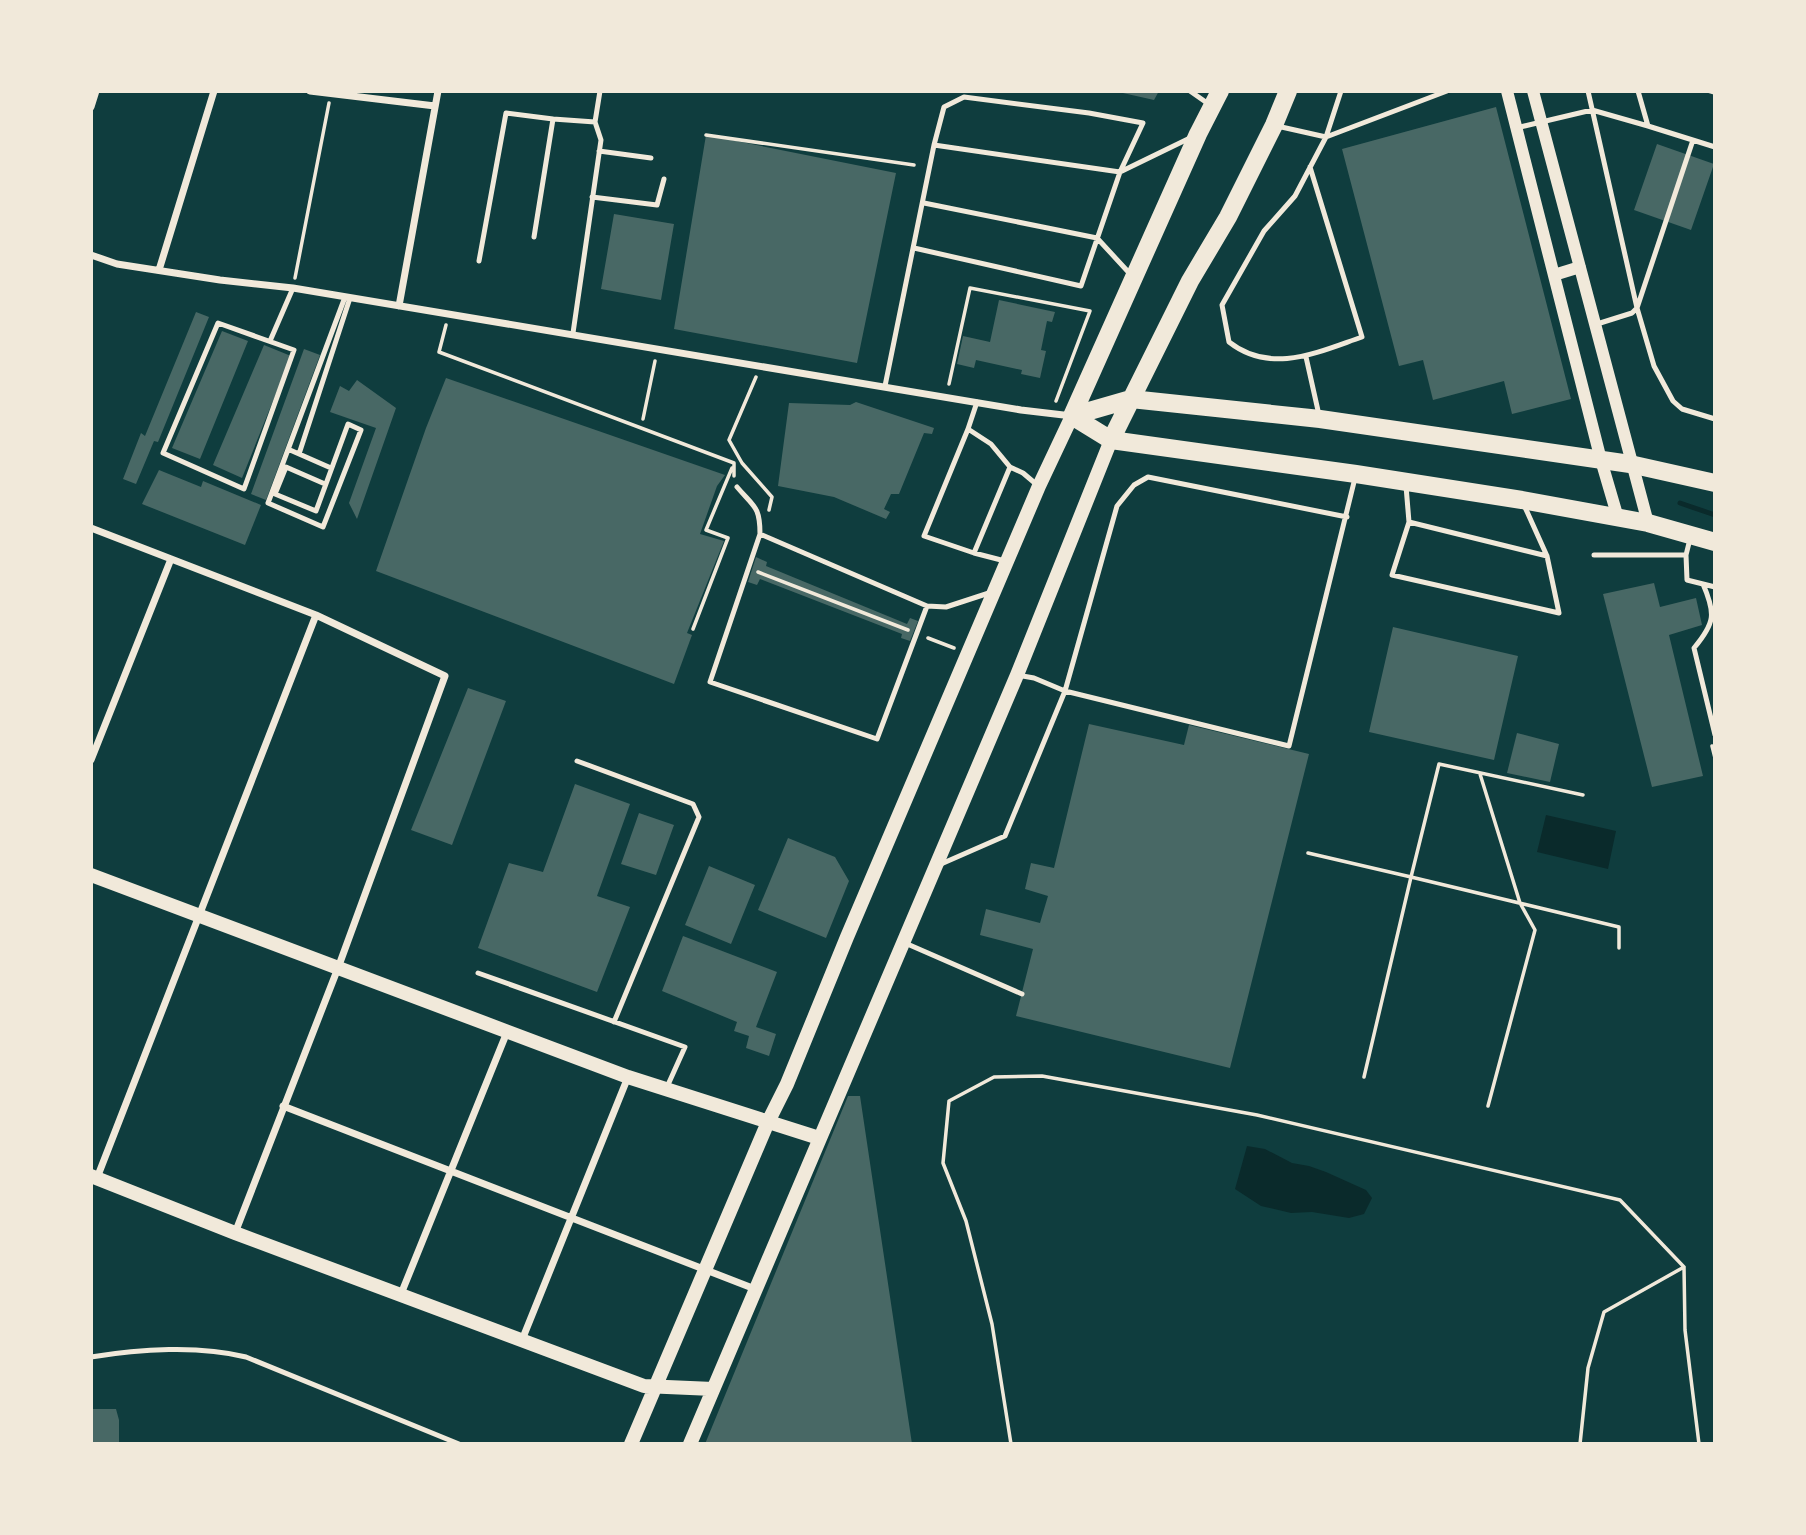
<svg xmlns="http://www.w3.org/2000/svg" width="1806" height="1535" font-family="Lato,sans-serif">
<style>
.water{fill:#0a2a2b}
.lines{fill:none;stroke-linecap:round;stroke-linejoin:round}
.stream{stroke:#0a2a2b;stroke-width:5}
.building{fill:#486865}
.path{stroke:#f1e9da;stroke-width:3.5}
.service{stroke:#f1e9da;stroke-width:5}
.minor{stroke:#f1e9da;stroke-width:7}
.tertiary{stroke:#f1e9da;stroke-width:12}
.secondary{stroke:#f1e9da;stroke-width:14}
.primary{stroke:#f1e9da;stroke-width:18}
</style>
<rect width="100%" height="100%" fill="#0f3d3e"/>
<path class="water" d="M1546,815L1616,831L1608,869L1537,852Z
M1247,1146L1265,1149L1292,1163L1309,1166L1326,1172L1366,1190L1372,1198L1364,1214L1349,1218L1312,1212L1291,1213L1261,1206L1235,1189Z"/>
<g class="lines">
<path class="stream" d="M1680,503L1715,515"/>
</g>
<path class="building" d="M1114,91H1159L1154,100Z
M1496,107L1571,399L1512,414L1504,381L1433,400L1423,360L1399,366L1342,149Z
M706,135L896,173L857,363L674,329Z
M1657,144L1714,164L1691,230L1634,210Z
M614,214L674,224L661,300L601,289Z
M999,300L1055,312L1052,322L1047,321L1041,350L1046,351L1040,378L1021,374L1022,370L976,360L974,368L957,364L963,336L990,342Z
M196,312L209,317L158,442L154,441L136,484L123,479L141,433L145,436Z
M222,331L248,341L200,459L172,448Z
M264,345L291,356L242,478L213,465Z
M304,349L320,355L266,500L251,494Z
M446,378L725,475L717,486L700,534L724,541L687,633L692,635L674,684L376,571L426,428Z
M357,380L396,408L357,519L349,503L376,428L330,412L340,386L349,391Z
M856,402L934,428L932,434L924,433L899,494H891L884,509L890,512L886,519L834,497L778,486L789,403L850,405Z
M159,470L201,487L203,481L261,505L245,545L142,504Z
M756,557L767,562L766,566L907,624L910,618L918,621L910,641L901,638L902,634L760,579L757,585L748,582Z
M1654,583L1660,607L1696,598L1702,625L1669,635L1703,776L1652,787L1603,594Z
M1393,627L1518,656L1494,760L1369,732Z
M468,688L506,701L452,845L411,830Z
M1089,724L1184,745L1189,725L1309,754L1230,1068L1016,1016L1033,949L980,935L986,909L1040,923L1048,896L1025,889L1031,863L1054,868Z
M1517,733L1559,744L1550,782L1507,773Z
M575,784L630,804L597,896L630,907L597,992L478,948L509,863L543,872Z
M639,813L674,825L656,875L621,864Z
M788,838L835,857L849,881L826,938L758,910Z
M709,866L755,885L731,944L685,925Z
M683,936L777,972L756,1027L776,1034L769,1056L746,1048L749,1036L734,1031L737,1022L662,991Z
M848,1096H860L912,1444H705Z
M91,1409H116L119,1420V1444H91Z"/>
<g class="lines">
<path class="path" d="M1708,91L1715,93
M706,135L914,165
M295,278L329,103
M446,325L439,352L734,463V476
M756,377L729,440L742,463L772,497L769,510
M949,384L970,288L1090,311L1056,401
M643,419L655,361
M758,572L908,630
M693,629L728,538L706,530L732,468
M928,638L954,648
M1712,746L1715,758
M1480,774L1520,903L1535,930L1488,1106
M1583,795L1439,764L1411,877L1619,927V948
M1308,853L1411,877L1364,1077
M1684,1267L1685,1330L1699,1444
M1011,1444L992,1324L966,1221L943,1163L949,1101L994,1077L1042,1076L1257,1115L1620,1200L1684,1267L1604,1312L1588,1368L1580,1444"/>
<path class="service" d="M1190,91L1210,105
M1588,91L1637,308L1654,366L1673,401L1682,409L1715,419
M1638,91L1648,126L1715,147
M1277,126L1326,137L1447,91
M1516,128L1592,110L1648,126
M934,145L1120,172L1190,138
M599,151L651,158
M1310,167L1362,337C1318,352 1271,375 1229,342L1222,305L1264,231L1295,196L1326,137L1341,91
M592,197L657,205L664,179
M924,203L1097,238L1132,276
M534,237L553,119L595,122
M479,261L506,113L553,119
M218,323L294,350L244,489L163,453Z
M1597,324L1632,313L1637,308L1693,140
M573,333L601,140L595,122L600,91
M270,341L293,288
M1306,357L1319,415
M885,386L934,145L944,107L964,97L1089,113L1143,123L1120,172L1081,286L914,248
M968,429L924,536L974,553L1010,467L991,444L968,429L977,402
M290,450L331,468
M299,454L350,298
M1010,467L1023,473L1036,484
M325,484L286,467L275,494L316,511L348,424L361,430L323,527L268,503L345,297
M1406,486L1409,522
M737,487C754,507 760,506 760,534
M1524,505L1547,556L1559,613L1392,575L1409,522L1547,556
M1347,517L1148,477L1134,485L1117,506L1065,691L1289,746L1355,478
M1690,539L1686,555L1687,580L1715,587
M974,553L1005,561
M1594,555H1686
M1703,584C1716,614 1715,623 1694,648L1715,735
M927,606L877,739L710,682L760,534L927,606L946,607L992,592
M577,761L693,804L699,817L614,1022
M941,864L1005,836L1065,691L1034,678L1017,675
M905,943L1022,994
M478,973L685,1047L667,1087
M91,1357C139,1349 199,1345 246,1357L459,1444"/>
<path class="minor" d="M310,91L435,106
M91,107L96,91
M91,255L117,264L220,280L293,288L1021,410L1072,416
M159,270L214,91
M399,306L438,91
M91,528L316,615L445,676L338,968L235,1233
M91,760L171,559
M283,1106L755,1289
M97,1178L316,615
M401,1294L507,1032
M522,1340L628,1077"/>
<path class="tertiary" d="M1507,91L1601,460L1618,518
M1533,91L1648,523
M1554,275L1580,267"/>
<path class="secondary" d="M91,875L628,1077L819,1138
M91,1176L235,1233L644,1386L713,1389
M631,1444L768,1122L787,1084L847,937L1039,486L1072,416
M690,1444L1017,675L1111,440"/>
<path class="primary" d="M1072,416L1111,440L1356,474L1522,500L1648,523L1715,542
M1072,416L1131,399L1320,419L1630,464L1715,483
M1072,416L1198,134L1220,91
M1111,440L1190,281L1228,217L1274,125L1288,91"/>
</g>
<rect width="1806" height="1535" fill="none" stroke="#f1e9da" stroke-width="186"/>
</svg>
